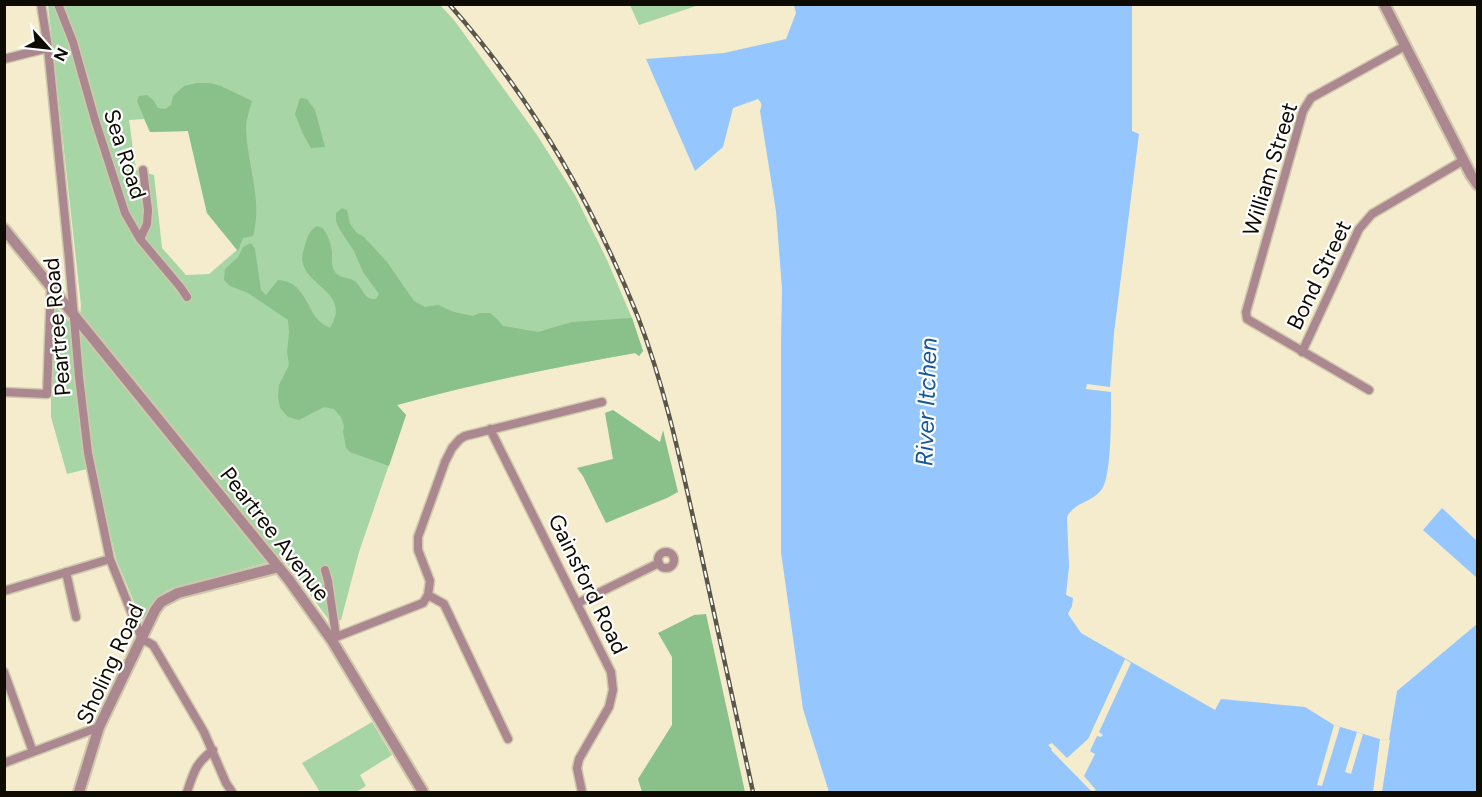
<svg xmlns="http://www.w3.org/2000/svg" width="1482" height="797" font-family="Figtree,sans-serif">
<style>
.green{fill:#a7d5a6;fill-rule:evenodd}
.forest{fill:#8ac08a}
.water{fill:#95c6fd}
.pier{fill:#f4eccd}
.lines{fill:none;stroke-linecap:round;stroke-linejoin:round}
.minor-casing{stroke:#cfc8ad;stroke-width:11}
.tertiary-casing{stroke:#cfc8ad;stroke-width:14}
.minor{stroke:#ab888f;stroke-width:8}
.tertiary{stroke:#ab888f;stroke-width:10}
.rail-casing{stroke:#5b5647;stroke-width:4.5}
.rail{stroke:#fff;stroke-width:2;stroke-dasharray:7;stroke-linecap:butt}
.labels{text-anchor:middle;dominant-baseline:central;stroke-width:4.5;stroke-linejoin:round;paint-order:stroke}
.street-label{font-size:22px;fill:#0e0b03;stroke:#fff}
.water-label{font-size:24px;font-style:italic;fill:#16589a;stroke:#fff}
</style>
<rect width="100%" height="100%" fill="#f4eccd"/>
<path class="green" d="M48,5H440L454,20L537,135L575,195L607,260L632,318L643,351L639,356L635,353C555,367 475,384 397,405L406,415L359,552L341,620H329L283,558L166,591L156,600L145,618L141,619L116,559L95,467L67,474L51,417V369L54,304L79,333L81,305ZM144,119L150,132L188,131L207,213L237,250L209,274L186,275L162,248L154,175L136,170L129,120Z
M630,5H699L639,25Z
M372,722L392,755L360,775L366,786L356,792H320L302,763Z"/>
<path class="forest" d="M197,83H210L221,86L252,101C250,109 246,119 246,128C247,164 263,201 253,236L243,238L238,251L207,213L188,131L150,132L137,101L139,96L147,95L154,101L158,108L165,109L171,105L173,96L184,86Z
M300,98L307,99L315,110L325,147L311,148L303,134L295,114Z
M342,208L347,210L350,224L357,233L364,237L387,262L414,301L425,307L438,305L454,312L473,316L480,313H490L497,319L503,326L538,332L572,322L632,318L643,351L639,356L635,353C555,367 475,383 397,405L406,415L389,466L350,452L346,448L343,432L344,426L341,417L334,409L324,407L299,420L288,417L280,408L278,397L279,385L289,365L287,352L289,333L288,320L248,293L230,286L224,280L225,269L238,257L243,247L251,243L255,249L261,290L266,295L278,280C300,281 305,300 315,316C318,321 324,325 330,328C352,291 305,288 302,259C302,255 304,249 305,245C308,235 309,231 317,226C320,227 323,228 325,231C328,235 332,248 332,253C332,260 331,266 335,272C340,279 350,277 356,282C363,289 364,300 376,299L379,294L363,272L354,251L340,230L336,221V213Z
M613,410L660,442L663,430L678,492L667,498L606,523L583,476L577,468L613,459L605,413Z
M706,614L745,792H642L638,779L672,725V657L658,633L694,615Z"/>
<path class="water" d="M794,5H1132V131L1139,134L1114,333L1110,387L1087,384L1086,389L1111,392C1111,411 1112,475 1102,489C1092,503 1074,502 1067,517L1069,566L1066,595L1073,598L1072,606L1068,614L1081,633L1215,710L1221,699L1305,707L1334,725L1380,739L1389,740L1397,691L1477,624V792H829L803,709L781,552V345L782,288L776,211L760,111C762,105 762,103 758,99L733,108L723,147L695,171L646,59L724,53L786,39L796,13Z
M1442,508L1477,541V578L1423,530Z"/>
<path class="pier" d="M1125,659L1131,663L1099,732L1103,735L1101,737L1097,736L1090,751L1095,754L1084,776L1096,790L1092,792L1051,750L1052,749L1048,745L1052,743L1067,758L1088,739Z
M1334,725L1340,727L1322,786L1317,785Z
M1357,732L1363,734L1351,774L1345,772Z
M1380,739L1390,740L1382,792H1373Z"/>
<g class="lines">
<g class="minor-casing">
<path id="minor" d="M41,4L48,48L69,259L79,377L88,453L110,559L142,639L153,645L204,732L226,783L232,792
M58,4L73,42L95,120L125,213L140,239L181,288L187,297
M4,59L48,48
M140,239L147,224L148,210L143,170
M1302,352L1359,229L1372,214L1464,160
M1369,390L1247,319L1246,312L1303,111L1311,98L1405,46
M4,392L47,394L51,286
M490,429L611,672L613,690L609,707L579,759L577,768L582,792
M658 560a8 8 0 1 1 16 0a8 8 0 1 1-16 0Z
M325,570L328,581L336,636
M66,572L76,617
M4,591L110,559
M428,595L444,604L508,739
M578,603L659,563
M331,639L423,603L428,595L430,581L418,550V537L445,462L452,448L460,439L465,436L602,402
M4,672L33,752
M4,763L99,727
M187,792C194,772 195,764 213,750"/>
</g>
<g class="tertiary-casing">
<path id="tertiary" d="M1384,4L1471,175L1478,185
M4,229L289,580L331,639L423,792
M79,792L99,727L155,610L161,602L178,593L279,567"/>
</g>
<use href="#minor" class="minor"/>
<use href="#tertiary" class="tertiary"/>
<g class="rail-casing">
<path id="rail" d="M449,4C531,97 592,202 638,317C666,390 682,468 699,544C717,627 735,710 753,792"/>
</g>
<use href="#rail" class="rail"/>
</g>
<g class="labels">
<g class="street-label">
<text transform="translate(125 154) rotate(72)">Sea Road</text>
<text transform="translate(1270 169) rotate(-73)">William Street</text>
<text transform="translate(1319 275) rotate(-64)">Bond Street</text>
<text transform="translate(57 327) rotate(-95)">Peartree Road</text>
<text transform="translate(275 534) rotate(52)">Peartree Avenue</text>
<text transform="translate(588 584) rotate(64)">Gainsford Road</text>
<text transform="translate(110 664) rotate(-65)">Sholing Road</text>
</g>
<g class="water-label">
<text transform="translate(926 402) rotate(-88)">River Itchen</text>
</g>
</g>
<rect width="1482" height="797" fill="none" stroke="#0e0b03" stroke-width="12"/>
<g transform="translate(48 48) rotate(117)" stroke="#ffffff" stroke-width="4.5" paint-order="stroke">
<path d="M0-4.5L10 22L0 15L-10 22Z" fill="#0e0b03"/>
<text y="-9" font-size="16" font-weight="bold" text-anchor="middle" fill="#0e0b03">N</text>
</g>
</svg>
